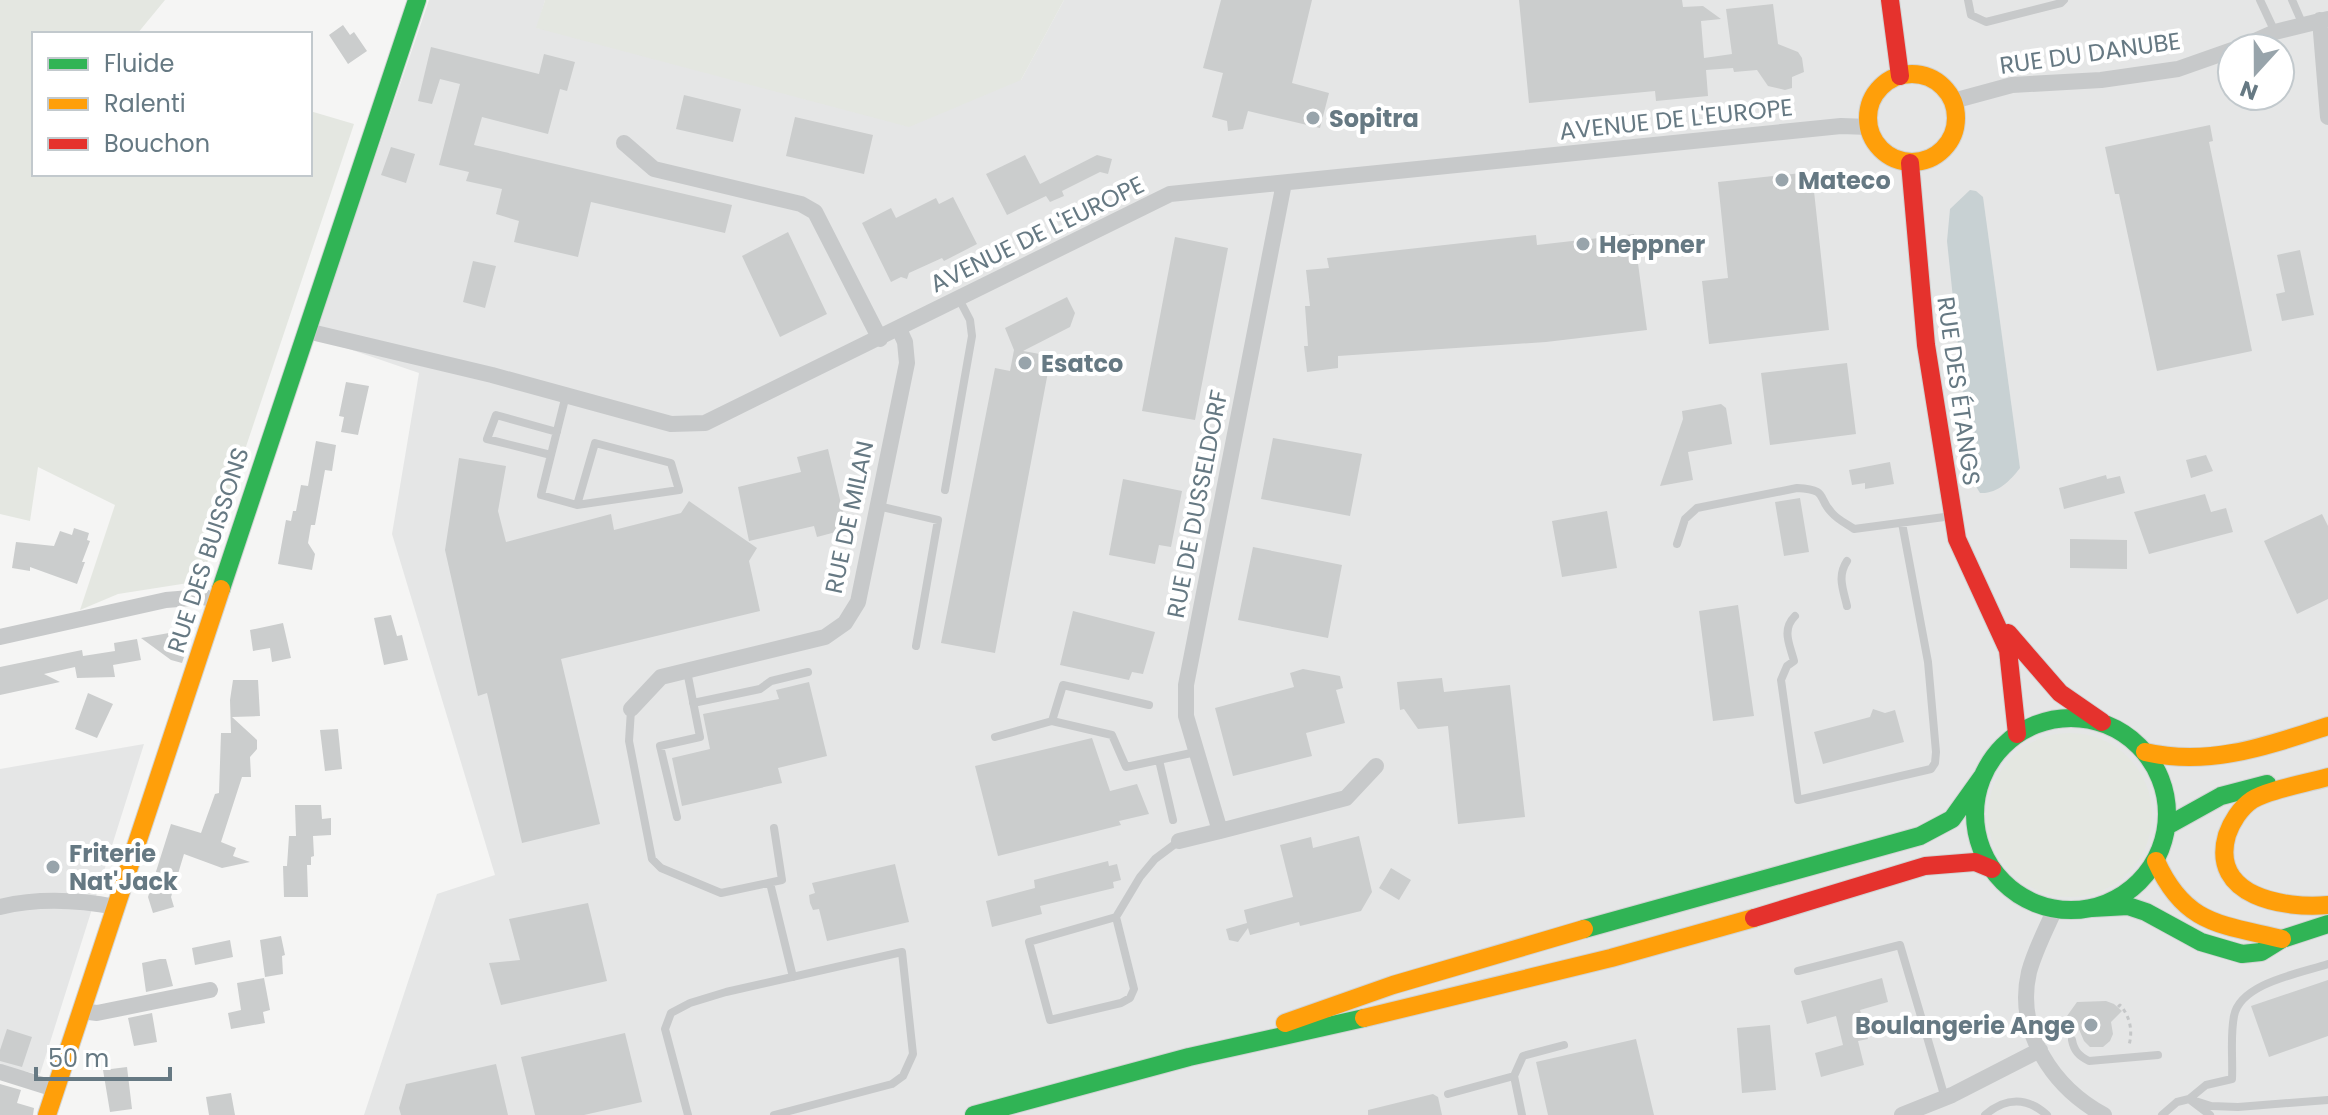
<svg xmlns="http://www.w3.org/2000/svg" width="2328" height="1115" font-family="Poppins,sans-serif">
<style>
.built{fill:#e5e6e6;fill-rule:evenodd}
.green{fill:#e4e7e1}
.water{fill:#c8d1d3}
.building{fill:#cbcdcd}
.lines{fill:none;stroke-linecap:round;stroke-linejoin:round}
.fast-casing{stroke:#d1d3d3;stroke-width:20}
.slow-casing{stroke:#d1d3d3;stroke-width:20}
.jam-casing{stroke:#d1d3d3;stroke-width:20}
.path{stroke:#c5c7c8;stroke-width:3;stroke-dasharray:4 4;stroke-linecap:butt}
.lane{stroke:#c7c9ca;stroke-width:8}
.street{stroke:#c7c9ca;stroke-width:16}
.fast{stroke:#30b455;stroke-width:18}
.slow{stroke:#ff9f0a;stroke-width:18}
.jam{stroke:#e5322d;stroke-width:18}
.poi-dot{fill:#98a4ab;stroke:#fff;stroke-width:3}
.labels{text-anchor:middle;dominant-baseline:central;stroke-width:8;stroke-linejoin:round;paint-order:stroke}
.street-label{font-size:24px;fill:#667983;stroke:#fff}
.poi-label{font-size:24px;font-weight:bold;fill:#667983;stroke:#fff;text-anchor:start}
</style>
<rect width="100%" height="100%" fill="#f5f5f4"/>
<path class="built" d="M429,0H545L537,28L1021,80L1064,0H2328V1115H364L437,894L495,875L392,534L419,373L314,337ZM2232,48H2280V96H2232Z
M144,744L40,1074L0,1067V769Z"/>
<path class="green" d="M0,0H165L137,34H34V174H310V111L354,124L201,581L118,594L80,610L115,505L38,467L30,521L0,514Z
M545,0H1064L1021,80L909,127L536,28Z
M1988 815a82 82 0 1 1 164 0a82 82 0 1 1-164 0Z"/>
<path class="water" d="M1970,190L1976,191L1983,197L2020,468C2010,481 1997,494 1980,493L1972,480L1947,241L1950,209Z"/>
<path class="building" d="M1221,0H1312L1292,83L1329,93L1320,128L1248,111L1243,129L1228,131L1227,121L1212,117L1223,73L1203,68Z
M1519,0H1682L1683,7L1703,6L1721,19L1701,21L1704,58L1732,54L1726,9L1773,4L1778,44L1798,52L1802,58L1804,72L1792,77V88L1785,90L1768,86L1757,70L1734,72L1733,68L1706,70L1708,96L1656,101L1655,91L1529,103Z
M343,25L350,35L354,32L367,51L348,64L329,35Z
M431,47L539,74L544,54L575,62L567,91L560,89L548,134L482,117L474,145L732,205L725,233L591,202L578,257L514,242L519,221L496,214L502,189L466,181L469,172L439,165L460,84L440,79L432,104L418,101Z
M684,95L741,109L733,142L676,129Z
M795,117L873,135L864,174L786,156Z
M2210,125L2213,141L2209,142L2252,351L2157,371L2119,194H2115L2105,147Z
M391,147L415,154L406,183L381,175Z
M1025,155L1040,184L1097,155L1112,159L1108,174L1100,172L1062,191L1064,196L1050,202L1046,196L1007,215L986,174Z
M1802,173L1813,182L1829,330L1709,344L1702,281L1728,278L1718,182Z
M953,197L977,244L944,261L942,258L909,273L907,279L901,277L891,282L862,223L891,208L896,218L936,198L939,204Z
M788,232L827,314L780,337L742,256Z
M1634,234L1647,330L1546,342L1338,356V368L1307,372L1304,346H1308L1305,306H1310L1306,270L1329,268L1327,258L1536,235L1537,245Z
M1175,237L1228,248L1195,420L1142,411Z
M2300,250L2314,315L2282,321L2276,294L2285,292L2277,255Z
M473,261L496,266L485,308L463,302Z
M1067,297L1075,313L1070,327L1023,351L1051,356L995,653L941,643L995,368L1010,371L1014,350L1005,328Z
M1847,363L1856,434L1770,445L1761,373Z
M346,382L369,386L358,435L341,432L344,417L339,416Z
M1721,404L1726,408L1732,444L1688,452L1693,480L1660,486L1683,419L1682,411Z
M1273,438L1362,454L1350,516L1261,499Z
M316,441L336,445L332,471L325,470L315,525H311L308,543L315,554L312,570L278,564L286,520L291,521L293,511H296L301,485L308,486Z
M828,449L847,529L817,537L814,526L749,541L738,487L801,472L797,457Z
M2206,455L2213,471L2191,478L2186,460Z
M459,458L506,466L498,511L506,542L611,514L614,530L681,513L689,501L757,548L749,561L760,611L561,659L600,824L522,843L487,693L478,696L445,550Z
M1890,462L1894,484L1865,489V483L1852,485L1849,470Z
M2106,475L2107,479L2120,476L2125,493L2064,509L2059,488Z
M1123,479L1182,491L1171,547L1159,545L1155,564L1109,555Z
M2205,494L2211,512L2226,508L2233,532L2149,554L2134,512Z
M1800,498L1809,552L1784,556L1775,502Z
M1607,511L1617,568L1562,577L1552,521Z
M2322,514L2328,526V599L2297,614L2264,541Z
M74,528L89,533L87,540L90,541L82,562H85L77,584L30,567V571L12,568L16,542L54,546L60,531L72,535Z
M2070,539L2127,540V569L2070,568Z
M1253,547L1342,565L1328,638L1238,620Z
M1738,605L1754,716L1713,721L1699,611Z
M1073,611L1155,632L1143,674L1132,672L1129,680L1060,665Z
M391,615L397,636L402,635L408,660L384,665L374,618Z
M283,623L291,658L272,662L270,648L253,651L250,630Z
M180,631L190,639L182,663L171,660L141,638Z
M137,639L141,660L113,665L115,677L77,678L75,667L44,674L60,682L0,695V667L82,650L83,656L115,651L114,643Z
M1303,669L1340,676L1343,688L1336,690L1345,723L1306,733L1312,756L1233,776L1215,708L1294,687L1290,673Z
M1442,678L1444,692L1510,685L1525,817L1458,824L1448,726L1418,729L1404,709L1400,710L1397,682Z
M233,680H258L260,716L232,717L257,740V749L250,757L251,777H242L221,842L236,848L233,856L250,862L222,868L184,854L171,897L174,907L153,913L148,897L171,824L201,833L215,794L219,793L221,733H231L230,700Z
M809,682L827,756L778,768L782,783L682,806L672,758L710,749L703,714L779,699L776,690Z
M88,693L113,704L97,738L75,729Z
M1873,709L1885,713L1895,710L1904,742L1823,764L1814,732L1870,717Z
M338,729L342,769L325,771L320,730Z
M1092,738L1110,791L1137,784L1149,814L1119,821L1121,825L998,856L975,766Z
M295,805H321L322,819L331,818V835L313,836L314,856L311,857V865H307L308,897H284L283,866H287L289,836H296Z
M1359,836L1372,892L1361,911L1300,926L1299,922L1250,935L1248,928L1238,942L1229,940L1226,929L1247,923L1244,910L1293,897L1280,845L1311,837L1313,848Z
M1108,861L1109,866L1117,864L1121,880L1113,882L1114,888L1040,906L1042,914L992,927L986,901L1035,888L1034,880Z
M895,864L909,922L827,941L819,909L813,910L810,903L809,895L815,893L812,883Z
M1391,868L1411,880L1399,900L1379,888Z
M588,903L607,981L501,1005L489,963L520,960L509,919Z
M281,936L285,955L282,956L283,974L265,977L260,940Z
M230,940L233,957L195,965L192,948Z
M160,959H166L173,986L146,992L142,963Z
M264,978L270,1010L263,1012L265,1023L231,1029L228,1013L241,1010L237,983Z
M1882,978L1888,1002L1860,1010L1868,1039L1858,1041L1864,1065L1821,1077L1815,1053L1843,1045L1836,1016L1807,1024L1801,1001Z
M2328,980V1036L2269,1057L2251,1006Z
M2106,1001L2114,1004L2122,1011L2111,1022L2113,1034L2110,1041L2103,1047H2090L2084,1041L2078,1027L2062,1023L2077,1002Z
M152,1013L157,1042L134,1046L128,1018Z
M1770,1025L1776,1090L1742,1093L1737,1028Z
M7,1029L32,1037L22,1067L0,1061V1050Z
M625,1033L642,1102L584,1115H535L521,1057Z
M1636,1039L1654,1115H1548L1536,1062Z
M496,1064L508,1115H401L399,1108L406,1084Z
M127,1067L132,1109L110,1112L103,1070Z
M0,1084L21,1090L17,1103L34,1108L33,1115H0Z
M231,1093L235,1115H209L206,1097Z
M1433,1094L1438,1097L1442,1115H1368V1110Z"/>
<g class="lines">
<g class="fast-casing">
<path id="fast" d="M221,589L417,0
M1975 814a96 96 0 1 1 192 0a96 96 0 1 1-192 0Z
M2167,826L2221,796L2267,784
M2092,908L2128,906L2146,912L2201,942L2242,954L2261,952L2282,939L2328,924
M1584,929L1920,836L1952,819L1982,777
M974,1115L1189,1057L1364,1018"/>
</g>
<g class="slow-casing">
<path id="slow" d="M1868 118a44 44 0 1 1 88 0a44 44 0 1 1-88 0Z
M2145,752C2209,767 2267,746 2328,726
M2328,777C2308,783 2267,790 2252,800C2240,808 2231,823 2227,835C2209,897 2285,909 2328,905
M2156,861C2185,925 2220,924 2282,939
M1364,1018L1611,958L1754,918
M1285,1023L1393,985L1584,929
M47,1115L221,589"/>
</g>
<g class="jam-casing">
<path id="jam" d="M1890,0L1900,76
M1910,163L1926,345L1957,539L2008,650L2017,734
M2008,633L2060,693L2102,722
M1754,918L1925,866L1975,862L1992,869"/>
</g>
<path class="path" d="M2118,1007L2120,1005C2130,1016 2133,1031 2129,1045"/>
<path class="lane" d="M1968,0L1971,15L1986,22L2061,3L2064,0
M2260,0L2275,32
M2292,0L2303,25
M566,395L541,495L577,505L679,490L671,463L595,443L577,505
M551,455L487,439L496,415L557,432
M945,490L972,336L970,320L959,299
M878,506L938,520L916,646
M1677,544L1685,519L1697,508L1797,488C1830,490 1816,497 1832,513C1838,520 1847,524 1854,529L1952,516
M1847,606C1843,589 1837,576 1847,561
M1795,616C1781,630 1790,645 1794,661L1787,666L1781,680L1798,800L1931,769L1935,763L1936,752L1928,662L1902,523
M693,703L760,689L771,681L808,672
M631,710L629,741L652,859L661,868L721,893L782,880L774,828
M1052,721L1063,685L1149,705
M995,737L1052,721L1112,735L1126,767L1196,752
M1159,760L1173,820
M677,817L660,746L700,737L687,671
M770,883L793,977
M1116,917L1134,989L1130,998L1121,1003L1050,1020L1029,942L1116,917L1140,877L1155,859L1179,841
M1798,971L1900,945L1945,1098
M2072,1040C2074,1051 2079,1056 2089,1061L2158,1055
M1514,1076L1523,1056L1564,1045
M1448,1094L1514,1076L1522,1115
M688,1115L665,1029L671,1013L690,1003L726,992L902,952L913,1054L903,1076L892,1084L774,1115
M1985,1115C2006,1097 2027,1097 2047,1115
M2162,1115L2177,1102L2189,1099L2211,1106L2238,1107L2328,1100
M2210,1115L2189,1099L2206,1085L2232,1079C2233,1059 2230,1036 2234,1016C2240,983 2301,973 2328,964"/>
<path class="street" d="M2320,20L2328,117
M2239,48L2275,32L2328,19
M1953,101L2012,85L2101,80L2178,69L2232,50
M624,143L654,169L801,204L815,212L880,339
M1284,183L1186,685V716L1220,831L1346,798L1376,766
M307,331L492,375L671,424L705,423L1170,194L1841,126L1869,127
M0,637L166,600L203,597L216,600
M631,709L661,677L825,637L845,623L858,602L907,363L905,342L899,329
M1179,841L1220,831
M0,907C37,898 79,900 116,907
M2055,909C2046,929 2035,950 2029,972C2015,1032 2054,1088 2104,1115
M81,1011L97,1013L210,990
M0,1072L55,1089
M1902,1115L1952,1095L2040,1050"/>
<use href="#fast" class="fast"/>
<use href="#slow" class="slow"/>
<use href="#jam" class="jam"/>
</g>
<g class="poi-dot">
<circle cx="1313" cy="118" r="8"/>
<circle cx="1782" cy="180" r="8"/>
<circle cx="1583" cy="244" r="8"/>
<circle cx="1025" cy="363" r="8"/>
<circle cx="53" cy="867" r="8"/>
<circle cx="2091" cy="1025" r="8"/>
</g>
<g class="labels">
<g class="street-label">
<text transform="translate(2090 53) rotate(-8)">RUE DU DANUBE</text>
<text transform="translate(1676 119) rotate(-6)">AVENUE DE L'EUROPE</text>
<text transform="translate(1037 234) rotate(-26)">AVENUE DE L'EUROPE</text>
<text transform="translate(1959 391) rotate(82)">RUE DES ÉTANGS</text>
<text transform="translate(1197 504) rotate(-79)">RUE DE DUSSELDORF</text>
<text transform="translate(849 517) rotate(-78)">RUE DE MILAN</text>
<text transform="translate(208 550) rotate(-72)">RUE DES BUISSONS</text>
</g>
<g class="poi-label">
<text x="1329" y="118">Sopitra</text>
<text x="1798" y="180">Mateco</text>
<text x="1599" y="244">Heppner</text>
<text x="1041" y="363">Esatco</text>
<text x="69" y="853">Friterie<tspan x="69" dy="28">Nat'Jack</tspan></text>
<text x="2075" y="1025" text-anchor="end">Boulangerie Ange</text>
</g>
</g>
<rect x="32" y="32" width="280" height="144" fill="#ffffff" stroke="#c2c9cd" stroke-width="2"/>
<rect x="48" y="58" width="40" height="12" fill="#30b455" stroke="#c2c9cd" stroke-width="2"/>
<text x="104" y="72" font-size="24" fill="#667983">Fluide</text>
<rect x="48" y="98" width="40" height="12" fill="#ff9f0a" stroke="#c2c9cd" stroke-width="2"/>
<text x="104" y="112" font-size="24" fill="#667983">Ralenti</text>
<rect x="48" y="138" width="40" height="12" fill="#e5322d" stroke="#c2c9cd" stroke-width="2"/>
<text x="104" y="152" font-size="24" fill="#667983">Bouchon</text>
<g transform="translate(2256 72) rotate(201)"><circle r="38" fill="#ffffff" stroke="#c2c9cd" stroke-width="2"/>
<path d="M0-6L14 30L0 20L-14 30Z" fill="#98a4ab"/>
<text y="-12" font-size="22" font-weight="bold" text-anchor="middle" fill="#667983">N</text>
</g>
<path d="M36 1067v12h134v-12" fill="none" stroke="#667983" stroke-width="4"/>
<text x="48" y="1067" font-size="24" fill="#667983" stroke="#ffffff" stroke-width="6" paint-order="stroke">50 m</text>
</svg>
